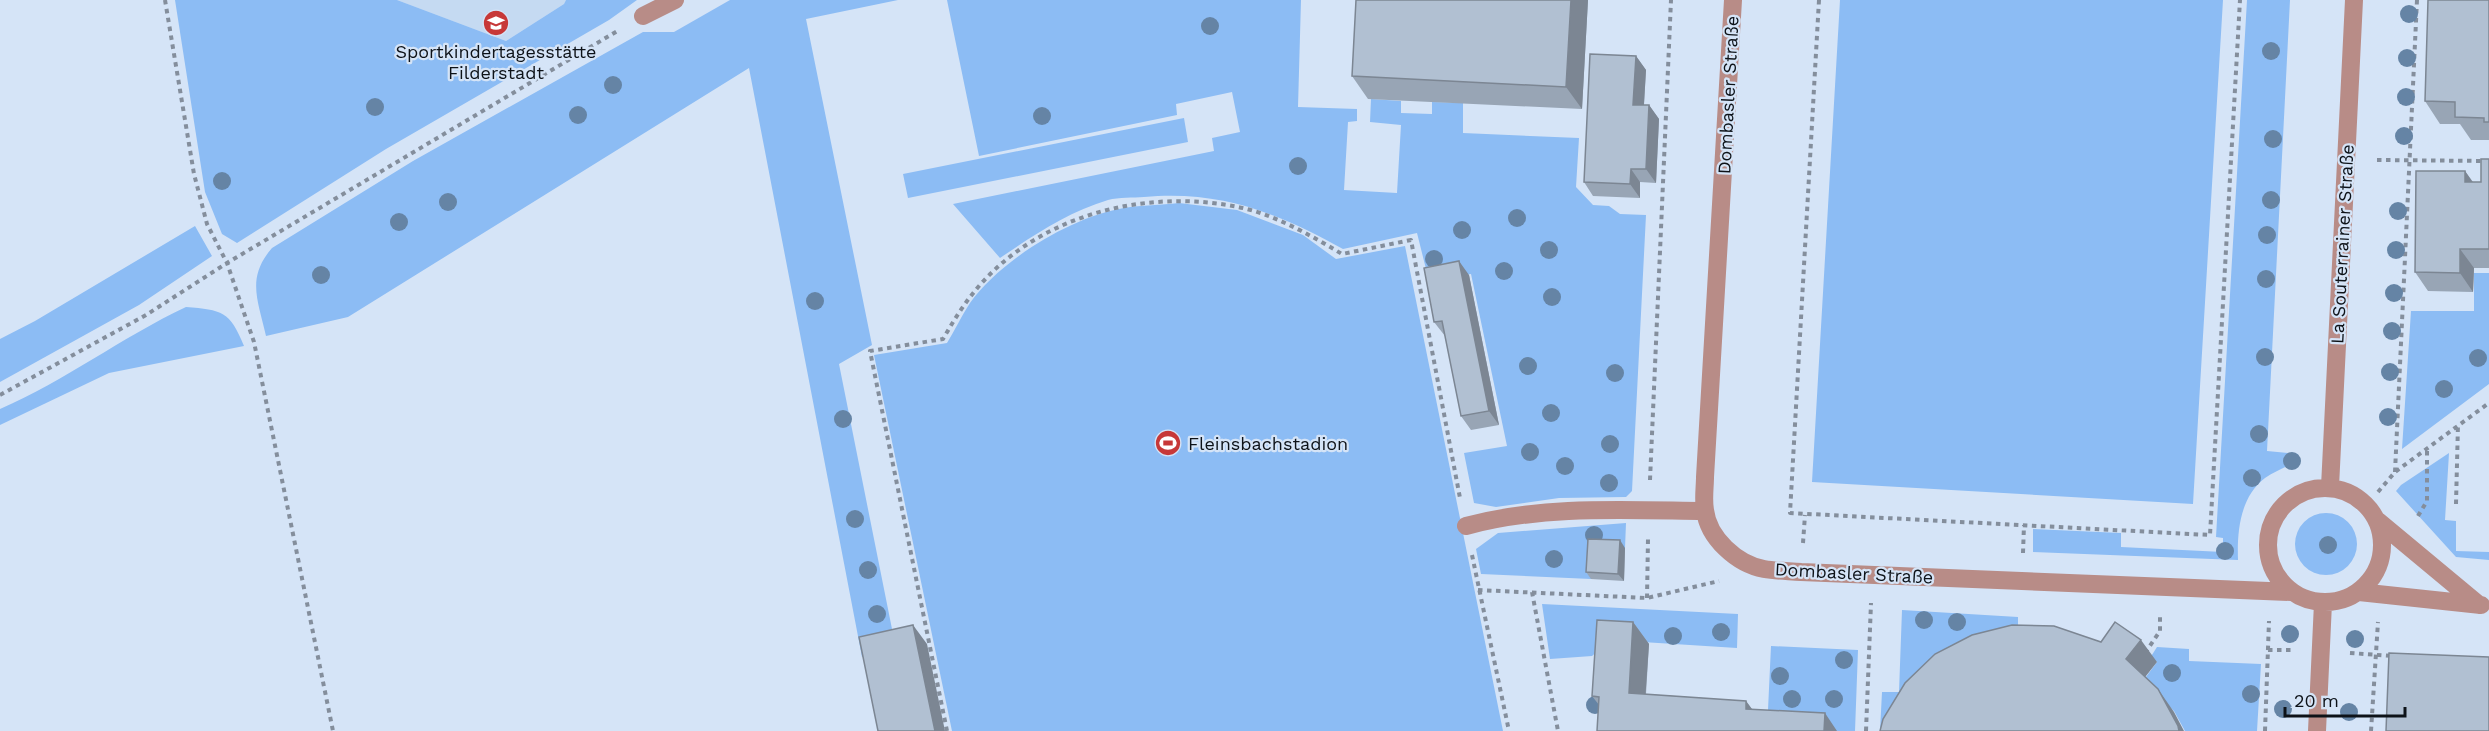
<svg xmlns="http://www.w3.org/2000/svg" width="2489" height="731" font-family="'Work Sans',sans-serif">
<style>
.built{fill:#c5daf2}
.green{fill:#8cbcf4}
.lines{fill:none;stroke-linecap:round;stroke-linejoin:round}
.path{stroke:#848e9c;stroke-width:4;stroke-dasharray:4.5 4.5;stroke-linecap:butt}
.minor{stroke:#b88c87;stroke-width:18}
.tree{fill:#6584a5}
.wall{fill:#98a5b5}
.shaded-wall{fill:#7c8693}
.building{fill:#b1c0d2;stroke:#7c8693;stroke-width:1.5}
.labels{text-anchor:middle;dominant-baseline:central;stroke-width:4.5;stroke-linejoin:round;paint-order:stroke}
.poi-label{font-size:18px;fill:#0d1218;stroke:#d5e4f7}
.street-label{font-size:18px;fill:#0d1218;stroke:#d5e4f7}
</style>
<rect width="100%" height="100%" fill="#d5e4f7"/>
<path class="built" d="M397,0H566L564,4L506,41Z"/>
<path class="green" d="M175,0H397L506,41L564,4L566,0H637L609,20L386,149L237,243L222,234L205,192Z
M730,0H898L806,19L872,345L839,364L896,649L862,657L749,68L348,317L266,336C258,300 246,278 272,248L413,161L643,32H674Z
M947,0H1301L1298,107L1357,109V121L1348,122L1344,190L1397,193L1401,125L1370,122L1371,99L1401,101V113L1432,114V102L1463,103V133L1579,138L1576,187L1593,205L1609,206L1620,214L1646,215L1632,491L1626,497L1559,498L1496,507L1474,503L1464,453L1507,446L1471,274L1429,281L1417,233L1343,249C1278,213 1221,190 1144,197C1133,198 1119,197 1108,200C1068,212 1034,235 1000,258L953,204L1214,151L1212,138L1240,132L1232,92L1176,104L1177,115L979,156Z
M1840,0H2223L2193,504L1812,482Z
M2247,0H2290L2267,451L2298,454V461C2288,466 2275,471 2265,478C2240,497 2237,531 2238,560L2033,552V529L2121,533V547L2223,552V538L2216,537Z
M1184,118L1188,142L908,198L903,174Z
M1179,203L1237,210L1303,235L1336,259L1405,246L1503,731H952L874,355L947,343C955,330 962,315 970,303C1002,259 1071,217 1124,208C1142,205 1161,205 1179,203Z
M195,226L212,256L139,305L0,382V339L35,321Z
M2474,273H2489V384L2402,449L2411,311H2474Z
M186,307C222,310 230,311 244,346L109,373L0,425V409C65,381 122,337 186,307Z
M2449,453L2445,520L2456,521V551L2489,552V560L2456,557L2396,491L2401,485Z
M2295 544a31 31 0 1 1 62 0a31 31 0 1 1-62 0Z
M1626,523L1625,548L1593,547L1591,579L1481,574L1476,549L1498,533Z
M1542,604L1738,614L1737,648L1611,640L1592,656L1550,659Z
M1902,610L2018,617V644L1880,731L1882,692H1899Z
M1771,646L1858,650L1855,731H1767Z
M2157,647L2189,649V661L2261,664L2257,731H2185L2174,711L2143,681L2157,662L2150,658Z"/>
<g class="lines">
<path class="path" d="M165,0L194,174L207,224L227,263L254,342L333,731
M1819,0L1790,513L2210,535L2240,0
M2377,160L2489,161
M0,395L146,315L227,263L619,30
M2395,472L2417,0
M1650,480L1671,0
M2378,492L2395,472L2489,403
M2456,504L2458,424
M2418,516L2427,501V448
M1803,543L1805,515
M2023,553L2024,525
M1472,555L1509,731
M1478,590L1647,598L1719,581
M1532,592L1558,731
M1647,598L1648,539
M2268,650H2291
M2145,653L2160,631V617
M2350,653L2393,656
M947,731L870,351L943,339C950,327 957,315 965,304C1025,218 1140,187 1238,207C1274,214 1310,235 1342,254L1411,240L1460,498
M1866,731L1871,603
M2265,731L2269,621
M2371,731L2378,622"/>
<path class="minor" d="M1733,0L1705,477C1705,487 1703,499 1705,510C1708,538 1737,564 1764,569C1776,571 1789,571 1801,572L2291,592
M643,16L675,0
M2330,487L2354,0
M2268 545a57 57 0 1 1 114 0a57 57 0 1 1-114 0Z
M2378,521L2479,605
M1466,526C1544,505 1624,510 1705,511
M2359,592L2481,605
M2317,731L2323,603"/>
</g>
<g class="tree">
<circle cx="2409" cy="14" r="9"/>
<circle cx="1210" cy="26" r="9"/>
<circle cx="2271" cy="51" r="9"/>
<circle cx="2407" cy="58" r="9"/>
<circle cx="613" cy="85" r="9"/>
<circle cx="2406" cy="97" r="9"/>
<circle cx="375" cy="107" r="9"/>
<circle cx="578" cy="115" r="9"/>
<circle cx="1042" cy="116" r="9"/>
<circle cx="2404" cy="136" r="9"/>
<circle cx="2273" cy="139" r="9"/>
<circle cx="1298" cy="166" r="9"/>
<circle cx="222" cy="181" r="9"/>
<circle cx="2271" cy="200" r="9"/>
<circle cx="448" cy="202" r="9"/>
<circle cx="2398" cy="211" r="9"/>
<circle cx="1517" cy="218" r="9"/>
<circle cx="399" cy="222" r="9"/>
<circle cx="1462" cy="230" r="9"/>
<circle cx="2267" cy="235" r="9"/>
<circle cx="1549" cy="250" r="9"/>
<circle cx="2396" cy="250" r="9"/>
<circle cx="1434" cy="259" r="9"/>
<circle cx="1504" cy="271" r="9"/>
<circle cx="321" cy="275" r="9"/>
<circle cx="2266" cy="279" r="9"/>
<circle cx="2394" cy="293" r="9"/>
<circle cx="1552" cy="297" r="9"/>
<circle cx="815" cy="301" r="9"/>
<circle cx="2392" cy="331" r="9"/>
<circle cx="2265" cy="357" r="9"/>
<circle cx="2478" cy="358" r="9"/>
<circle cx="1528" cy="366" r="9"/>
<circle cx="2390" cy="372" r="9"/>
<circle cx="1615" cy="373" r="9"/>
<circle cx="2444" cy="389" r="9"/>
<circle cx="1551" cy="413" r="9"/>
<circle cx="2388" cy="417" r="9"/>
<circle cx="843" cy="419" r="9"/>
<circle cx="2259" cy="434" r="9"/>
<circle cx="1610" cy="444" r="9"/>
<circle cx="1530" cy="452" r="9"/>
<circle cx="2292" cy="461" r="9"/>
<circle cx="1565" cy="466" r="9"/>
<circle cx="2252" cy="478" r="9"/>
<circle cx="1609" cy="483" r="9"/>
<circle cx="855" cy="519" r="9"/>
<circle cx="1594" cy="535" r="9"/>
<circle cx="2328" cy="545" r="9"/>
<circle cx="2225" cy="551" r="9"/>
<circle cx="1554" cy="559" r="9"/>
<circle cx="868" cy="570" r="9"/>
<circle cx="877" cy="614" r="9"/>
<circle cx="1924" cy="620" r="9"/>
<circle cx="1957" cy="622" r="9"/>
<circle cx="1721" cy="632" r="9"/>
<circle cx="2290" cy="634" r="9"/>
<circle cx="1673" cy="636" r="9"/>
<circle cx="2355" cy="639" r="9"/>
<circle cx="1844" cy="660" r="9"/>
<circle cx="2172" cy="673" r="9"/>
<circle cx="1780" cy="676" r="9"/>
<circle cx="2251" cy="694" r="9"/>
<circle cx="1792" cy="699" r="9"/>
<circle cx="1834" cy="699" r="9"/>
<circle cx="1595" cy="705" r="9"/>
<circle cx="2283" cy="709" r="9"/>
<circle cx="2349" cy="712" r="9"/>
</g>
<path class="wall" d="M1356,0H1588L1582,109L1368,99L1352,76Z
M2489,0V140H2471L2460,124H2440L2425,101Z
M1636,56L1646,70L1644,105H1649L1659,119L1656,183L1640,182V198L1593,196L1584,182Z
M2489,159V268H2474L2473,292L2428,291L2415,272L2465,171L2473,182H2481Z
M1469,275L1499,425L1471,430L1461,416L1445,336L1434,322Z
M1625,548L1624,581L1591,579L1586,572Z
M1633,622L1649,644L1646,694L1746,701L1752,709L1599,705L1592,696Z"/>
<path class="shaded-wall" d="M1571,0H1588L1582,109L1566,87Z
M1636,56L1646,70L1643,119L1633,105Z
M1649,105L1659,119L1656,183L1646,169Z
M1631,169L1640,182V198L1630,184Z
M2465,171L2478,190L2465,182Z
M2460,249L2474,268L2473,292L2460,273Z
M1459,261L1469,275L1499,425L1489,411Z
M1620,540L1625,548L1624,581L1618,574Z
M1633,622L1649,644L1644,716L1629,693Z
M913,625L927,644L945,731H935Z
M2141,640L2157,662L2142,681L2126,659Z
M2158,689L2174,712L2184,731H2179Z
M1746,701L1762,723L1746,709Z
M1825,713L1837,731H1824Z"/>
<path class="building" d="M1356,0H1571L1566,87L1352,76Z
M2428,0H2489V122H2484V118L2455,117V102L2425,101Z
M1590,54L1636,56L1633,105H1649L1646,169H1631L1630,184L1584,182Z
M2481,159H2489V249H2460V273L2415,272L2416,171H2465V182H2481Z
M1459,261L1489,411L1461,416L1442,321L1434,322L1424,268Z
M1588,539L1620,540L1618,574L1586,572Z
M1597,620L1633,622L1629,693L1746,701V709L1825,713L1824,731H1597L1599,697L1592,696Z
M2115,622L2141,640L2126,659L2158,689L2178,726L2179,731H1880L1883,719L1905,683L1935,654L1972,635L2012,625L2054,626L2101,642Z
M913,625L935,731H878L859,637Z
M2389,653L2489,657V731H2386Z"/>
<defs>
<g id="school-disc" transform="scale(1.35)"><circle r="9.5" fill="#c73838" stroke="#d5e4f7"/><path d="M0-5L7-2L0 1L-7-2ZM-4 1L0 2.5L4 1V4Q0 6-4 4Z" fill="#fff"/></g>
<g id="stadium-disc" transform="scale(1.35)"><circle r="9.5" fill="#c73838" stroke="#d5e4f7"/><path d="M0-5a6.5 5 0 1 0 0 10a6.5 5 0 1 0 0-10ZM-3.5-1.8h7v3.6h-7Z" fill="#fff"/></g>
</defs>
<g fill-rule="evenodd">
<use href="#school-disc" x="496" y="23"/>
<use href="#stadium-disc" x="1168" y="443"/>
</g>
<g class="labels">
<g class="poi-label">
<text x="496" y="51">Sportkindertagesstätte<tspan x="496" dy="21">Filderstadt</tspan></text>
<text x="1188" y="443" text-anchor="start">Fleinsbachstadion</text>
</g>
<g class="street-label">
<text transform="translate(1728 95) rotate(-87)">Dombasler Straße</text>
<text transform="translate(2342 244) rotate(-87)">La Souterrainer Straße</text>
<text transform="translate(1854 573) rotate(3)">Dombasler Straße</text>
</g>
</g>
<path d="M2285 707v9h120v-9" fill="none" stroke="#0d1218" stroke-width="3"/>
<text x="2294" y="707" font-size="18" fill="#0d1218" stroke="#d5e4f7" stroke-width="4.5" paint-order="stroke">20 m</text>
</svg>
